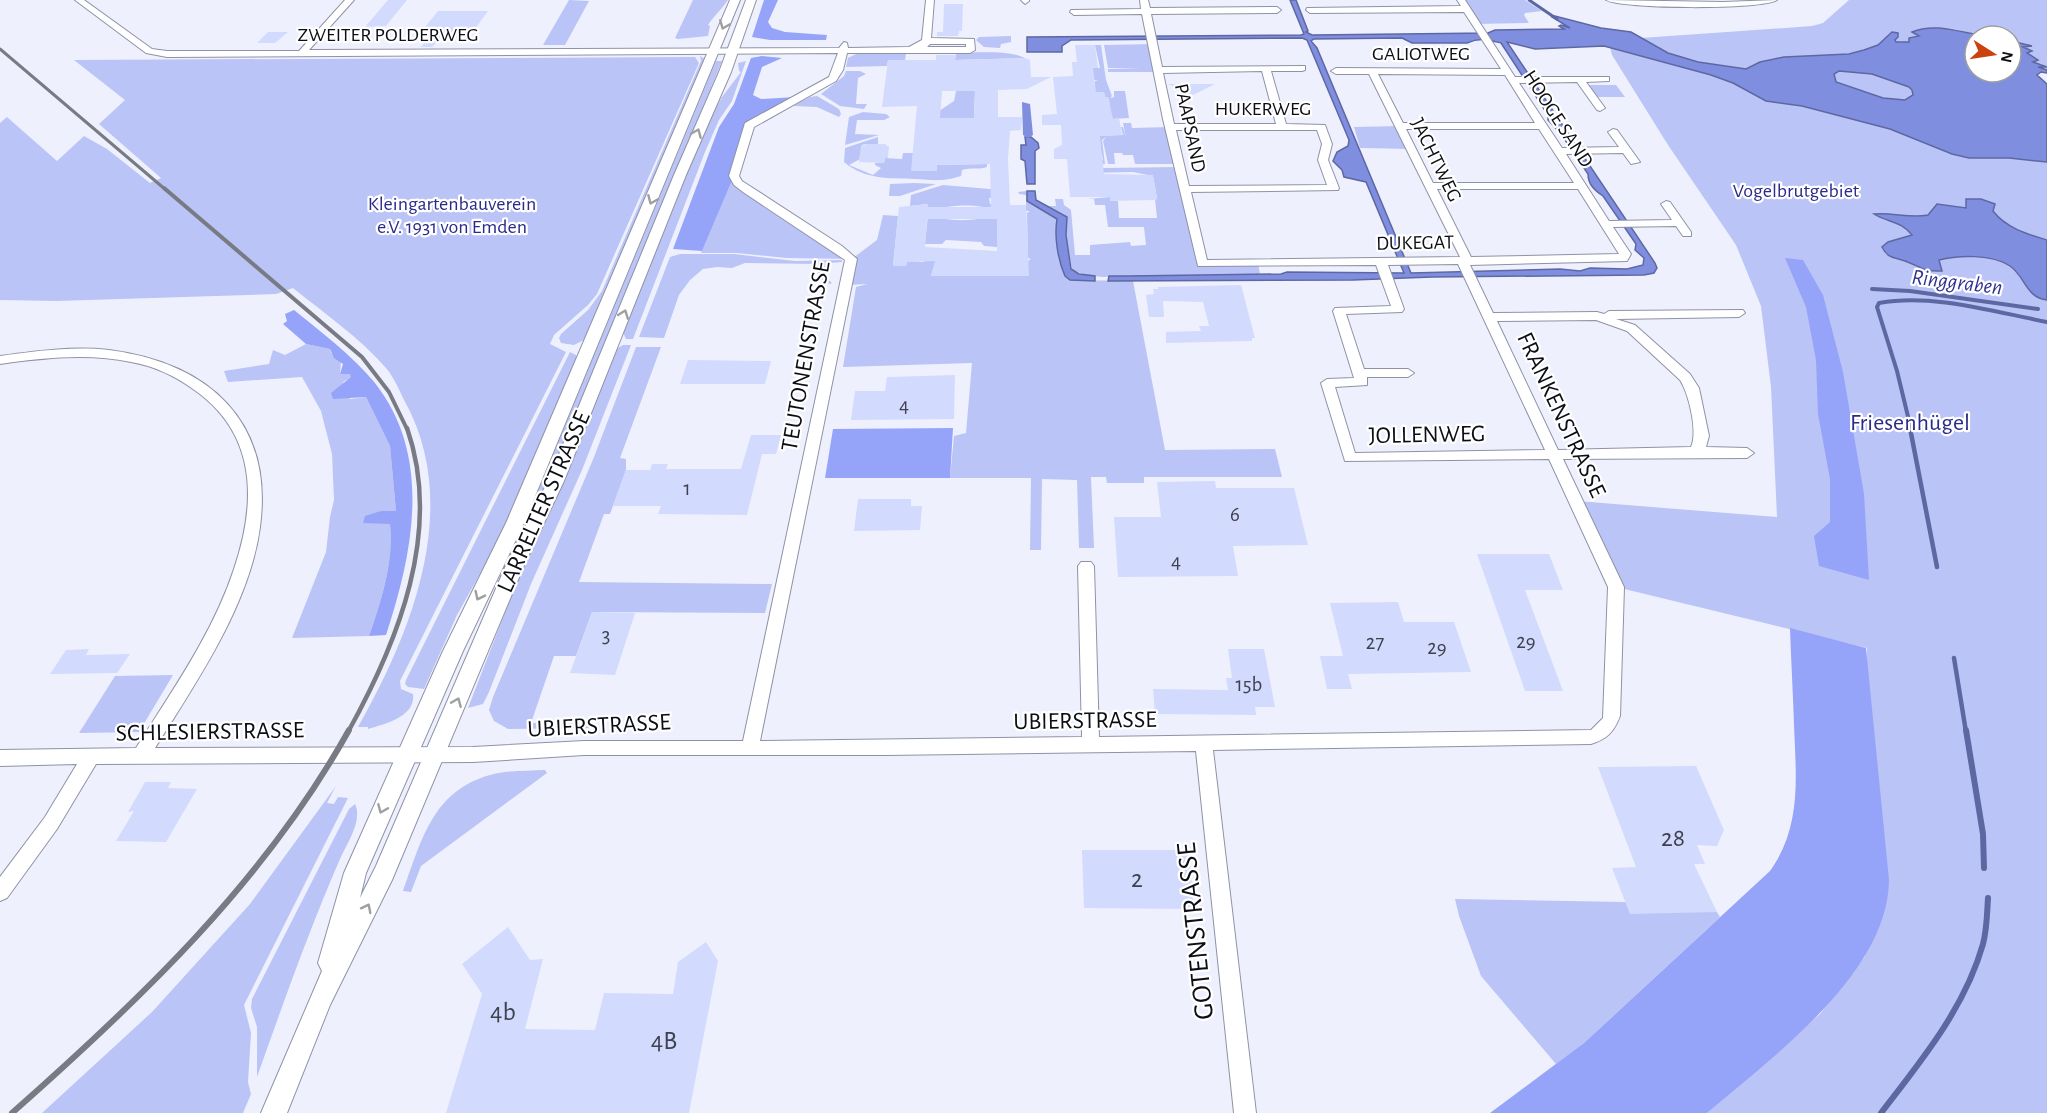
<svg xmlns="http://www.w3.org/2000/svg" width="2047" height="1113" font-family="'Alegreya Sans',sans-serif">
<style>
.green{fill:#bac4f6}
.forest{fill:#95a4f8}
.water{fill:#808ee0;stroke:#5d68a3;stroke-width:1.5;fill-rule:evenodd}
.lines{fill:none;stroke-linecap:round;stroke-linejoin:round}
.stream-far3{stroke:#5d68a3;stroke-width:3}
.stream-far2{stroke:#5d68a3;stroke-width:4}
.stream-far1{stroke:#5d68a3;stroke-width:4.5}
.stream{stroke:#5d68a3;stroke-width:6}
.canal{fill:#808ee0;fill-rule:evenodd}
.building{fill:#d2dafd;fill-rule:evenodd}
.minor-casing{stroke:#8e92a5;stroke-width:2}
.tertiary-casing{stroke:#8e92a5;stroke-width:2}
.minor{fill:#fff;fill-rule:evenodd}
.tertiary{fill:#fff;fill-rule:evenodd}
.rail-far3{stroke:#797b84;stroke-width:3}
.rail-far2{stroke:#797b84;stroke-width:4}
.rail-far1{stroke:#797b84;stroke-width:4.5}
.rail{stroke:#797b84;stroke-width:6}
.oneway{stroke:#9e9fa1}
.labels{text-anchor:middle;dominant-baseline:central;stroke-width:4.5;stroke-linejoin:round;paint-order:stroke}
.far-street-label{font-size:20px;fill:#0c0e14;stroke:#fff}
.far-park-label{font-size:20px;fill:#2b2a89;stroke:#fff}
.number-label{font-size:21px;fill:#3e414e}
.far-water-label{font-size:22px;font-style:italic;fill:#303190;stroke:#fff}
.street-label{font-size:24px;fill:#0c0e14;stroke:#fff}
.park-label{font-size:24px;fill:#2b2a89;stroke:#fff}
.near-number-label{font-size:26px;fill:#3e414e}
.near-street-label{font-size:28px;fill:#0c0e14;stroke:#fff}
</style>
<rect width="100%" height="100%" fill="#eef1fd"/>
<path class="green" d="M569,0L589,1L565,45H543Z
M693,0H728C721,10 713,17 708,25L710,26L708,36L678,39L675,38Z
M1461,0H1525L1542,11L1525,13L1524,15L1529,23L1476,24Z
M1849,0H2047V70L2036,67L2043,65L2032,63L2037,61L2026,53L2031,52L2022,47L2031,46L2014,42L2011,41V36H1985L1949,28L1918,30L1921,36L1906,44L1896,43L1892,32C1888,36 1884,41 1879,45C1856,60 1811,54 1784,57C1777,58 1769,59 1762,62C1756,64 1753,69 1746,69C1711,69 1670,58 1641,38L1812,26L1823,23Z
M1011,36V42L1001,44L1000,48L984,47L976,40L979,37Z
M1154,44L1159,72H1108V69L1141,68H1108L1104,45Z
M1095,45H1101L1106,80L1112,96L1110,98L1114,97V91H1125L1129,118L1111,119L1109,99L1105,97L1104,92H1094L1073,85H1095V81L1098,80H1094L1083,68H1100Z
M1610,47L1711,75L1733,83L1766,101L1802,106L1890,129L1952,154L1969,158H2009L2047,162V1113H1707L1820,1014L1865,956L1867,648L1616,587L1577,501L1777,517L1771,387L1761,306L1736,245L1668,145L1612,55Z
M968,52C986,53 1008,50 1025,58L955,60L956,53Z
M856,54H906L905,60H888L887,66L846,67L848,58Z
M700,56L705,59L586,339L574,345L561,343L559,338L561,334L588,310L602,291L701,61Z
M695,57L699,63L597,294L588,305L554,335L550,344L566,352L400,681L401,689L413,694C416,717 384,724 368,729V727H358C412,632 463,505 404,400C399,390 394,377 386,368C360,338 324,313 293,288L276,294L57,301L0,300V123L7,117L57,161L84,136L107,149L150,183L161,178L99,124L125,100L74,60Z
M716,61H722L548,480L538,501H535L538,491Z
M746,61L732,101L719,120L705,152L633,339H626L623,332L704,129L722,97L741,72L739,71L738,63Z
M846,71H860L866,74L858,78L856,104H867L864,109L840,106L821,94L844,76Z
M1839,71L1872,74L1909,87L1912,89L1913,95L1905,100L1885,99L1836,82L1834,74Z
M1588,85H1616L1625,97H1597Z
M975,90L974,118L937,120L939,111L954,101L956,91Z
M817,96L839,109L841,114L839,117L817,107L793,106L810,97Z
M863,112L886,114L890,117L884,120H857L855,134L879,135L845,145L849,117Z
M1123,123H1131L1132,128L1170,127L1178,164H1135L1133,155H1123L1122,153H1114L1115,164H1108L1103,141L1106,137L1102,140L1105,164L1086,165L1094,161L1103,160L1102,154H1098L1093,136L1123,135L1121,127H1123L1126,137Z
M1399,126L1410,149L1360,148L1354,127Z
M878,137V144H864L861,146L863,149L860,153L862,154L859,157L862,158L849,165L873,175L881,168L875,165V163H884L885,158L902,159L903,153H913L912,171H936L937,165L987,164V167C981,170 970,167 962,170L961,176C943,182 933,180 915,179C889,178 865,180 844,162L845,148Z
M1179,167L1202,263H1258L1260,274L1102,277L1085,275L1072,270L1066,235L1067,221L1065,215L1048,206H1056L1055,199H1063L1064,205L1071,210L1075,255H1090V245L1130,242L1131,246L1146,245L1144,227H1108L1105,205H1095L1094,199H1087L1110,197V201H1118L1119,218H1157L1155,199L1157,198L1153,176L1133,172L1086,173L1103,168Z
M734,176L853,258L877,240L883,215L898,216L893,266H906L907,261L924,262L925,255L937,256L931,276H1028V261L1031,259L1028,258L1027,213L1030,211H1026V195L1019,194L1018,192L1027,191L1028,201L1057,219L1059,253L1065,276L1075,280L1133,281L1165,450L1275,449L1282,477H1144V483H1107L1106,477H1091L1094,548H1079L1077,480L1042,479L1041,550H1030L1031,478H950L954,436L966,433L972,363L843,367L856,287L867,284L846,285L850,259L786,258L737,253H701Z
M914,183L936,184L900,196H889L890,184Z
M943,185L1001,190L998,197L989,198L990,204H997V211C978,203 947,204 928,212V204L910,206L911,195Z
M997,214V247L984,246L981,242L946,240L942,244H925L928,215C948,222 977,222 997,214Z
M680,254H734L795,261L842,260V262L830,263L825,277L832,283L830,284L819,278L818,264L745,263L732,268L717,267L703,269L690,280L679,295L664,338L639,337L670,257Z
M306,344L330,349L331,353L341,361L340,374H350L352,377L343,382L350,399L366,397L390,446L396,511H381L363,523H390C394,562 381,601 369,636L292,638L326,552L330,517L334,500L332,454L321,411L302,377L228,382L224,371L269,364L273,350L285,355Z
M623,345H631L582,470L531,584L489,692L483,704L468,708L516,584L571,464L616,349Z
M636,347H661L620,458L626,459V470L610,514H604L579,582L772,584L765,613L592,612L576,656H554L531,723L589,724L590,728L508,729L494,721L489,710L493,697L594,457Z
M570,352L576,355L577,360L496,545L457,615L424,689L408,687L405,684L406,680Z
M173,675L139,732L79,733L115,676Z
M545,770L547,773L421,866L411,892L403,891C421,842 432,791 490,775C507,770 528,771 545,770Z
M336,786L327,803L334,804L338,797L348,798L244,1005L251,1033L248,1082L251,1094L243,1113H42L152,1012L250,904Z
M355,804C363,821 347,843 340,859C309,930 283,1004 257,1077V1027L251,1008L252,999L349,809Z
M1455,899L1625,902L1717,912L1720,917L1584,1043L1556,1064L1481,976L1459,916Z"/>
<path class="forest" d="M764,0H778L768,22L772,28L785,32L827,35L826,40H770L752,37Z
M762,56L782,58L762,67L753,95L761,99L796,97L753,122L734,176L702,251L673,249L719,127L734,104L751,58Z
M1785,258L1803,260L1823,295L1843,372L1864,494L1869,580L1819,566L1814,536L1830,522V479L1818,414L1816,360L1806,307Z
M294,310C321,332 352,355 375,383C433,457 413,553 386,635L369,636C381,601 394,562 390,524L363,523L365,516L381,511H396L390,446L366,397L333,399L331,393L351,377L350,374H340L343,364L334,358L330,349L306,344L283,324L287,321L285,314Z
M953,428L950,478H825L833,429Z
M1790,628L1866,648L1889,880C1888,974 1772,1057 1707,1113H1490L1584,1043L1770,871C1802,826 1796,777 1794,725C1793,693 1791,660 1790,628Z"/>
<path class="water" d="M1290,0H1296L1308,31L1306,32L1312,35L1488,33L1495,30L1564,29L1559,26L1561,25L1570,28L1552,17L1555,16L1601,28L1631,32L1668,53L1698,62L1746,69L1760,62L1784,57L1849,54L1864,50L1878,45L1892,32L1898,33V37L1895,40L1896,42H1909V38L1919,36L1912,32C1936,22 1961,33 1985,36H1975V72H2011V41L2032,46L2023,47L2032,51L2027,53L2038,60L2033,62L2047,67H2038L2047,70V73L2041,72L2037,75L2047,84V162L2009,158H1969L1952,154L1890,129L1802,106L1766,101L1733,83L1711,75L1604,46L1535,49L1507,42L1655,263L1657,268L1654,273L1644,275L1432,277L1353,280L1108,281L1109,276H1129L1281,274L1287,272L1404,273L1366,182L1344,177L1342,170L1333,161L1337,152L1348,146L1349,140L1307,40L1302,38L1071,40L1062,46V52H1027V37L1301,35L1304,34ZM1402,38L1412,43H1467C1480,37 1489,40 1501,43L1548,115V120L1561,134L1588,174C1588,184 1594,190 1603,196L1636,244L1635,250L1644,258L1643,265L1627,269L1590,268L1580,271L1560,269L1411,273L1317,48L1311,41L1314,39ZM1839,71L1872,74L1909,87L1912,90L1913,95L1905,100L1883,98L1836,82L1834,74Z
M1025,137H1031L1038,143L1039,148L1035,151V184H1027L1025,161L1021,159V145H1026Z
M1027,191H1035L1036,200L1067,217L1066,235L1071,269L1079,274L1095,276V281L1070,280L1065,276C1058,260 1054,237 1057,219L1027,201Z
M1966,199H1981L1995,204L1993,211C2006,228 2027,234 2047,240V300C2026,298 2025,276 2010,266C1992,254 1958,255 1939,260L1942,271C1924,272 1921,267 1905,261C1894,257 1888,259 1882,247L1888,242L1912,235C1902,221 1886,222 1874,214C1893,212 1910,219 1928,215L1937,204L1966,208Z"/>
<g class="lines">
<path class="stream-far3" d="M1529,0L1557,19"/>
<path class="stream-far2" d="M1872,289L1910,291L2038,309
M1911,429L1897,371L1877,307L1879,303C1933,293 1994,312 2047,322"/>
<path class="stream-far1" d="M1910,428L1937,567
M1954,658L1966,732"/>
<path class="stream" d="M1966,730L1983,834L1984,868
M1881,1113C1921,1061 1965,1008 1983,944C1987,929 1987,913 1988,898"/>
<path class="canal" d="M1022,102L1030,104L1033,135L1028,138L1023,135Z"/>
</g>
<path class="building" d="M388,0H407L386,26L365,27Z
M944,4H963L962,31H959L958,36H937V32H943Z
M438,11H488L469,37H442L432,47H421L428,37H417Z
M268,32H288L275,43H257Z
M1075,45H1095L1098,68H1093L1096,92H1104L1105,97H1108L1113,119L1119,118L1120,123L1122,135L1100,136L1104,174L1153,175L1157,199L1155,200L1110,201V197H1070L1067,159H1054V149L1062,145L1061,125H1042V115L1057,114L1053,77L1073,76L1072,62H1077Z
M936,55H956L955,60L1025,58L1030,60L1031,77H1051L1027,89L998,90V117H1022L1021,130L1010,131L1008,159L1010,205H1026L1029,276H931L935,261L907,262L906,266H893L899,207L928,204V207H991L990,164L937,165V171H911L917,106L882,107L888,60H936ZM942,91H975L974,118H940ZM927,219H997V251L925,247Z
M1168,84H1215L1193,95Z
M866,144H886V146H889L888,158H885L884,163L859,162L861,146Z
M1241,285L1255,338H1252V341L1166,343V332L1201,331L1199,326H1209L1203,302L1163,301L1164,317H1149L1146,295L1154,294L1153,289H1158V287Z
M688,360L771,361L765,384H680Z
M955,375L954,419L851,420L855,391H885L887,377Z
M751,435H781L776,454H762L747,515L658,514L661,506H613L626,470H650L652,464H668L666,469H741Z
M1215,481L1216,488H1294L1308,545L1233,546L1238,576L1118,577L1114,517H1161L1157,482Z
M858,499H911V506H922L920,530L854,531Z
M1477,554H1549L1563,590H1525L1563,691H1525Z
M1398,602L1404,622H1454L1471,672L1348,674L1352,689H1327L1320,656H1343L1330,603Z
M592,612L635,613L615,675L570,673Z
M89,649L86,655L130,654L117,673L50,674L66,650Z
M1228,649H1264L1275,707H1255L1256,715L1155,714L1153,689L1228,690L1226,678H1232Z
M1696,766L1724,830L1717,846L1697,845L1705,864H1694L1717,912L1630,914L1612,868L1636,867L1598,767Z
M145,782H171L168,788L197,789L166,842L116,841L134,811L128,812Z
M1082,850H1189L1194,909L1084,908Z
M508,927L530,960L543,959L525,1029L595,1030L604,993L673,994L678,962L706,942L718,961L689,1113H446L482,994L462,964Z"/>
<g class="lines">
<g class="minor-casing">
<path id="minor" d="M75,0H84L152,49L167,51H299L345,0H354L309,50L839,48L844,42L847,43L848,48L909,47L922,40L926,0H934L931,38L974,39L975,50L970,53H847L843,70L836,81L754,127L739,176L742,181L842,246L857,259L760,741L1082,737L1078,566L1081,562H1091L1094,566L1099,737L1591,730L1603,718L1608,587L1549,459L1345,461L1321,383L1327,379L1354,378L1333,311L1335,308L1391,306L1376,265L1198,266L1163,119L1142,14L1074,15L1070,12L1071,10L1141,9L1140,0H1148L1150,8L1277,7L1281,10L1277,13L1151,14L1162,67L1305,66V70L1302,71H1271L1286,124L1325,125L1332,144L1328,160L1339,188L1338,190L1191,192L1207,260L1460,257L1369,74H1336L1331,71L1336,68L1501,69L1464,12L1310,13L1306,10L1307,8L1461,6L1457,0H1465L1515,77H1609V81L1586,82L1605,108L1600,111L1597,110L1577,82L1519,83L1562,148L1619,147L1608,132L1613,129L1617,130L1640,162L1631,164L1623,153L1566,154L1609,221L1672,220L1661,204L1666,201L1670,202L1691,232V236H1683L1676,226L1613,227L1631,254L1627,261L1470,265L1493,313L1597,312L1604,314L1609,311L1743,310L1745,313L1739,317L1616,319L1635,325L1690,374L1699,388L1709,436L1706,447L1747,448L1754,453L1747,458L1563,459L1624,587L1620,716C1614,732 1607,739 1591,744L1213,750L1256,1113H1234L1196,751L887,755H584L473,762L96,764L57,829L7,898L0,901V877L45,817L77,764L0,766V750L136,748C172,691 213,633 234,569C257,501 257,433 193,389C175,376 154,366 131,362C88,353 44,358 0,364V356C36,351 73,346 109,350C209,363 274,421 260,527C250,604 196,683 155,748L473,747L584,741H743L845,260L743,192L734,185L729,176L745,123L829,77L838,53L167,57L146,53ZM930,44H966V47H927ZM1262,71L1276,124H1174L1163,73ZM1378,74L1505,75L1535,123H1403ZM1406,129H1539L1574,183H1433ZM1176,130H1317L1322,144L1318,160L1327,185L1189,186ZM1437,189H1578L1619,254L1471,257ZM1458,264L1545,450L1355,453L1335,387L1367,385V377H1408L1414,373L1408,369H1364L1346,314L1402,312L1404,309L1388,265ZM1596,320L1627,331L1680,380C1689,394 1698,432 1691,447L1558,450L1497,321Z
M1021,0H1029V1L1025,4Z
M1606,0L1723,2L1777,0C1763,10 1620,9 1606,0Z"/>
</g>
<g class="tertiary-casing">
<path id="tertiary" d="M730,0H740L524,523L463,651L366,873L360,898L376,866L507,563L548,481L674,175L719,72L746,0H756L731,72L686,175L564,481L525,563L392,880L330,1005L287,1113H261L322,971L318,963L344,873L443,651L506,523Z"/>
</g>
<use href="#minor" class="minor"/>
<use href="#tertiary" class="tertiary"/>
<path class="rail-far3" d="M0,49L166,190"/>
<path class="rail-far2" d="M164,188L362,357L389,392L407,429"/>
<path class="rail-far1" d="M348,732C398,642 443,531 407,428"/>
<path class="rail" d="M12,1113C140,1000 265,881 349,730"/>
</g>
<defs><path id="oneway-chevron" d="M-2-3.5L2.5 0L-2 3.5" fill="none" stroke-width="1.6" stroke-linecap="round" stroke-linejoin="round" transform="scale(1.5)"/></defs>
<g class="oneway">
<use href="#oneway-chevron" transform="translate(724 25) rotate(112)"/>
<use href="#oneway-chevron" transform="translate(697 133) rotate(-67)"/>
<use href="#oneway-chevron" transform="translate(652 200) rotate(113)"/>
<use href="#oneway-chevron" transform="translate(624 314) rotate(-69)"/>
<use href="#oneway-chevron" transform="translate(479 596) rotate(116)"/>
<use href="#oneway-chevron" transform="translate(457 702) rotate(-67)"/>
<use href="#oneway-chevron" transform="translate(382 809) rotate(113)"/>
<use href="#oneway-chevron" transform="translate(367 908) rotate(-63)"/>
</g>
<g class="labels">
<g class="far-street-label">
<text x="388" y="35">ZWEITER POLDERWEG</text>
<text x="1421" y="54">GALIOTWEG</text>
<text x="1263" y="109">HUKERWEG</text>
<text transform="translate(1558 119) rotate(57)">HOOGE SAND</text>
<text transform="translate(1190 128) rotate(78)">PAAPSAND</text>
<text transform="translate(1436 160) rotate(64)">JACHTWEG</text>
<text transform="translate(1415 243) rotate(-1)">DUKEGAT</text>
</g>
<g class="far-park-label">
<text x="1796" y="191">Vogelbrutgebiet</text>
<text x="452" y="204">Kleingartenbauverein<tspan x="452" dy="23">e.V. 1931 von Emden</tspan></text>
</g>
<g class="number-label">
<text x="904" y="405">4</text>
<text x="687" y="488">1</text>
<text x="1235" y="514">6</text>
<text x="1176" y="561">4</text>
<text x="606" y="635">3</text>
<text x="1526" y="641">29</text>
<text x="1375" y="642">27</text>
<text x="1437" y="647">29</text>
<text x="1249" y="684">15b</text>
</g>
<g class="far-water-label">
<text transform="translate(1957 282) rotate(7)">Ringgraben</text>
</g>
<g class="street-label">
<text transform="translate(806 356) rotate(-80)">TEUTONENSTRASSE</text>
<text transform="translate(1561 415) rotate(65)">FRANKENSTRASSE</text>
<text transform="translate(1427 435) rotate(-1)">JOLLENWEG</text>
<text transform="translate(544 502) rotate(-66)">LARRELTER STRASSE</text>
<text transform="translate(1085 721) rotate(-1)">UBIERSTRASSE</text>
<text transform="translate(599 726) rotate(-3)">UBIERSTRASSE</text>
<text transform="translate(210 732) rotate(-1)">SCHLESIERSTRASSE</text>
</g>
<g class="park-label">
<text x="1910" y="423">Friesenhügel</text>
</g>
<g class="near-number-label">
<text x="1673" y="838">28</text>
<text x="1137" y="879">2</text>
<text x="503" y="1012">4b</text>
<text x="664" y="1041">4B</text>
</g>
<g class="near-street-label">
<text transform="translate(1196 931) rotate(-96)">GOTENSTRASSE</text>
</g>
</g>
<g transform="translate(1993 54) rotate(102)"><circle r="28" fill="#ffffff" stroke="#9e9fa1" stroke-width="1.5"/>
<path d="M0-4.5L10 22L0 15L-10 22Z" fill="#ca430e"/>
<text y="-9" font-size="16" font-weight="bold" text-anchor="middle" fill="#0c0e14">N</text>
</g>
</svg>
